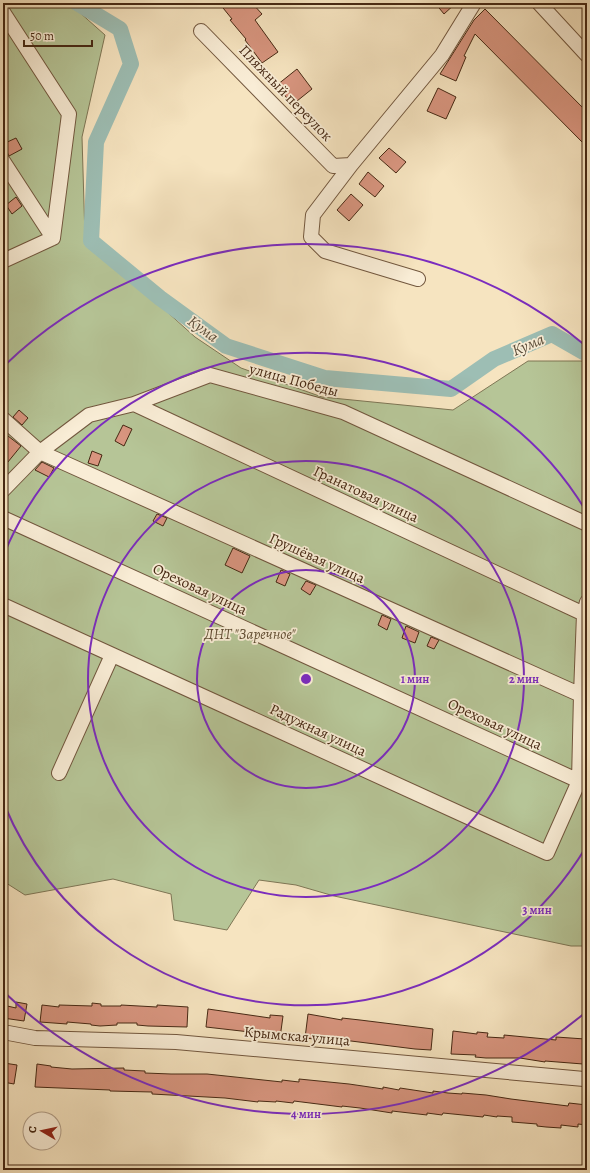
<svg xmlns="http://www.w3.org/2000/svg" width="590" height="1173" font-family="Alegreya,serif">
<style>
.green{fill:#b6c597;stroke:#7e7655}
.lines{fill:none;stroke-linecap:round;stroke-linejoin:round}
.river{stroke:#9dbeb4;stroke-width:16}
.building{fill:#d8957f;stroke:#462813}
.minor-casing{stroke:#72573e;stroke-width:16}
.minor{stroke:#f9edd6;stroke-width:14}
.ring{fill:none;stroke:#7b2cbf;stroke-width:2}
.labels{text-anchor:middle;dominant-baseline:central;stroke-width:3.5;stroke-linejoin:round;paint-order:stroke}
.street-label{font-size:15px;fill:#462813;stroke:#f9edd6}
.park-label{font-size:15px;font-style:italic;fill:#624f34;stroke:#f9edd6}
.water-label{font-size:16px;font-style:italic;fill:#5c4e3b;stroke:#f9edd6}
.centre{fill:#7b2cbf;stroke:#f9edd6;stroke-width:2}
.ring-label{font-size:12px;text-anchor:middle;font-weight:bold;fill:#7b2cbf;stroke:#f9edd6;stroke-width:3.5;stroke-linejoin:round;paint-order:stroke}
</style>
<rect width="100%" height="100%" fill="#f6e4c0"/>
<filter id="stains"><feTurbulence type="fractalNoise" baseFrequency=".005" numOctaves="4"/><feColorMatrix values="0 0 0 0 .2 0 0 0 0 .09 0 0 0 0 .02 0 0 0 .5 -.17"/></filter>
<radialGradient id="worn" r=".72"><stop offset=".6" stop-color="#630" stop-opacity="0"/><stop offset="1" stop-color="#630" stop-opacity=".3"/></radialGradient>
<path class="green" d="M3,3H69L105,35L82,137L85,238L195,337L241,368L322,397L453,410L528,361H587V946H571L334,896L296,885L259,880L227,930L174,920L171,894L113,879L25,895L3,881Z"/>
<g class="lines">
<path class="river" d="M77,3L120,29L131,64L96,142L91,241L160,298L226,346L325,378L451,389L494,359L552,334L587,354"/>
</g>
<path class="building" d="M219,3H252L262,14L255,20L278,52L262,63L245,40L246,39L230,20L232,19Z
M435,3H456L444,14Z
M485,9L587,112V147L475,34L464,56L466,57L456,81L440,74L474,20Z
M297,69L312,89L292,105L277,85Z
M438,88L456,97L446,119L427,111Z
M16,138L22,149L9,156L3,144Z
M389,148L406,162L396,173L379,158Z
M368,172L384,186L375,197L359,184Z
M351,194L363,205L349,221L337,210Z
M16,197L22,206L12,214L6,205Z
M19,410L28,418L22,425L13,417Z
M123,425L132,429L124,446L115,441Z
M8,436L21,446L3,468V441Z
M92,451L102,455L98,466L88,463Z
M42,462L54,468L49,477L35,470Z
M157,514L167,518L163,526L153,521Z
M233,548L250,556L242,573L225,565Z
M281,570L290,574L285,586L276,582Z
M306,581L316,585L310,595L301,589Z
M382,615L391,619L387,630L378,625Z
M406,626L419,632L415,643L402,638Z
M431,637L439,640L434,649L427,646Z
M16,1002L27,1004L24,1021L3,1018V1005L16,1008Z
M92,1003L101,1004V1006H121V1005L157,1007V1005L188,1007L187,1027L148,1026L137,1025V1023H117V1025L100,1026L91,1025V1024L67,1022V1024L40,1022L42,1005L59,1007V1005L92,1006Z
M208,1009L270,1018V1015L283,1016L280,1038L250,1032L206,1027Z
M308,1014L342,1020V1018L360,1020L433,1029L431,1050L415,1049L351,1041L333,1039V1041L305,1038Z
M453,1031L477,1034V1032L488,1033L487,1037L504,1038V1035L556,1040V1037L585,1039L583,1064L545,1061V1062L520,1058H486L475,1057L476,1055L451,1054Z
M4,1063L17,1065L14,1084L3,1082Z
M37,1064L51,1066V1067L72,1069L124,1068V1070L145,1071V1073L171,1074H207L282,1082V1080L299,1082V1079L349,1084L383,1089V1087L399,1090L400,1088L433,1093V1091L448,1093L462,1094V1093L486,1095L511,1099L568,1106L569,1103L587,1105V1125L578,1124V1127L561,1125V1128L546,1127L537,1126V1124L512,1122V1117L497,1116V1117L484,1115L483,1117L443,1113L442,1115L427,1113V1115L392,1111V1113L360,1108L342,1106V1107L294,1101L293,1103L276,1101V1102L258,1101V1102L225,1098L152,1094V1092L110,1091V1090L35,1087Z"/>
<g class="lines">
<g class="minor-casing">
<path id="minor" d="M539,3L587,55
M3,12L69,114L53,238L3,261
M201,31L333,166L351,165L442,55L474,3
M3,161L53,238
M351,165L313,215L311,237L325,251L418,279
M134,404L584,614
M3,419L40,452L581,695
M3,490L40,452L89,415L134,404L210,375L343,412L587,524
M3,518L579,781
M3,605L547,853L579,781L581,695L584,614L587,602
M59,773L112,655
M3,1032L35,1038L176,1042L584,1079L587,1078"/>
</g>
<use href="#minor" class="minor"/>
</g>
<g class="ring">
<circle cx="306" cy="679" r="109"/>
<circle cx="306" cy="679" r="218"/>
<path d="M586 847A327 327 0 0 1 4 804M4 554A327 327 0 0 1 586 511"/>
<path d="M586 1012A435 435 0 0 1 4 992M4 366A435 435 0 0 1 586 346"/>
</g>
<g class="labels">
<g class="street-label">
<text transform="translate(286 93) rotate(46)">Пляжный переулок</text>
<text transform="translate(294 380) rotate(15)">улица Победы</text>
<text transform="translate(366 494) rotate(25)">Гранатовая улица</text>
<text transform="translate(317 558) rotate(24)">Грушёвая улица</text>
<text transform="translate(200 589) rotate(25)">Ореховая улица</text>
<text transform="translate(495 724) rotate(25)">Ореховая улица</text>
<text transform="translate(318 730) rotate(25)">Радужная улица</text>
<text transform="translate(297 1036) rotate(5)">Крымская улица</text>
</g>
<g class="park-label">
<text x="250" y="634">ДНТ "Заречное"</text>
</g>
<g class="water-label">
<text transform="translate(203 329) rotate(36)">Кума</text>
<text transform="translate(528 345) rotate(-23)">Кума</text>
</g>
</g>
<circle cx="306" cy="679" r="6" class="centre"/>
<g class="ring-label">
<text x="415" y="683">1 мин</text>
<text x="524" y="683">2 мин</text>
<text x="537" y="914">3 мин</text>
<text x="306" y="1118">4 мин</text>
</g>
<rect width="590" height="1173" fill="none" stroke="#f6e4c0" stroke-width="16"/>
<rect x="4" y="4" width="582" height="1165" fill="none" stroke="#462813" stroke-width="2"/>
<rect x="8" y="8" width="574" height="1157" fill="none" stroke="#462813"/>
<g transform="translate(42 1131) rotate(279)"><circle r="19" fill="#f9edd6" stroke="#b19e88"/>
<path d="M0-3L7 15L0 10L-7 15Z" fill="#8f2418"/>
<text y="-6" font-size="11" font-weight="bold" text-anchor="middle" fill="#462813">С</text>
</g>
<path d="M24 40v6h68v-6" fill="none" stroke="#462813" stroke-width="2"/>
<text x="30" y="40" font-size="12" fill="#462813" stroke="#f9edd6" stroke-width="3" paint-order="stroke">50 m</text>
<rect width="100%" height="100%" filter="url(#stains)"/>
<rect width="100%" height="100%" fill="url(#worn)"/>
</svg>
